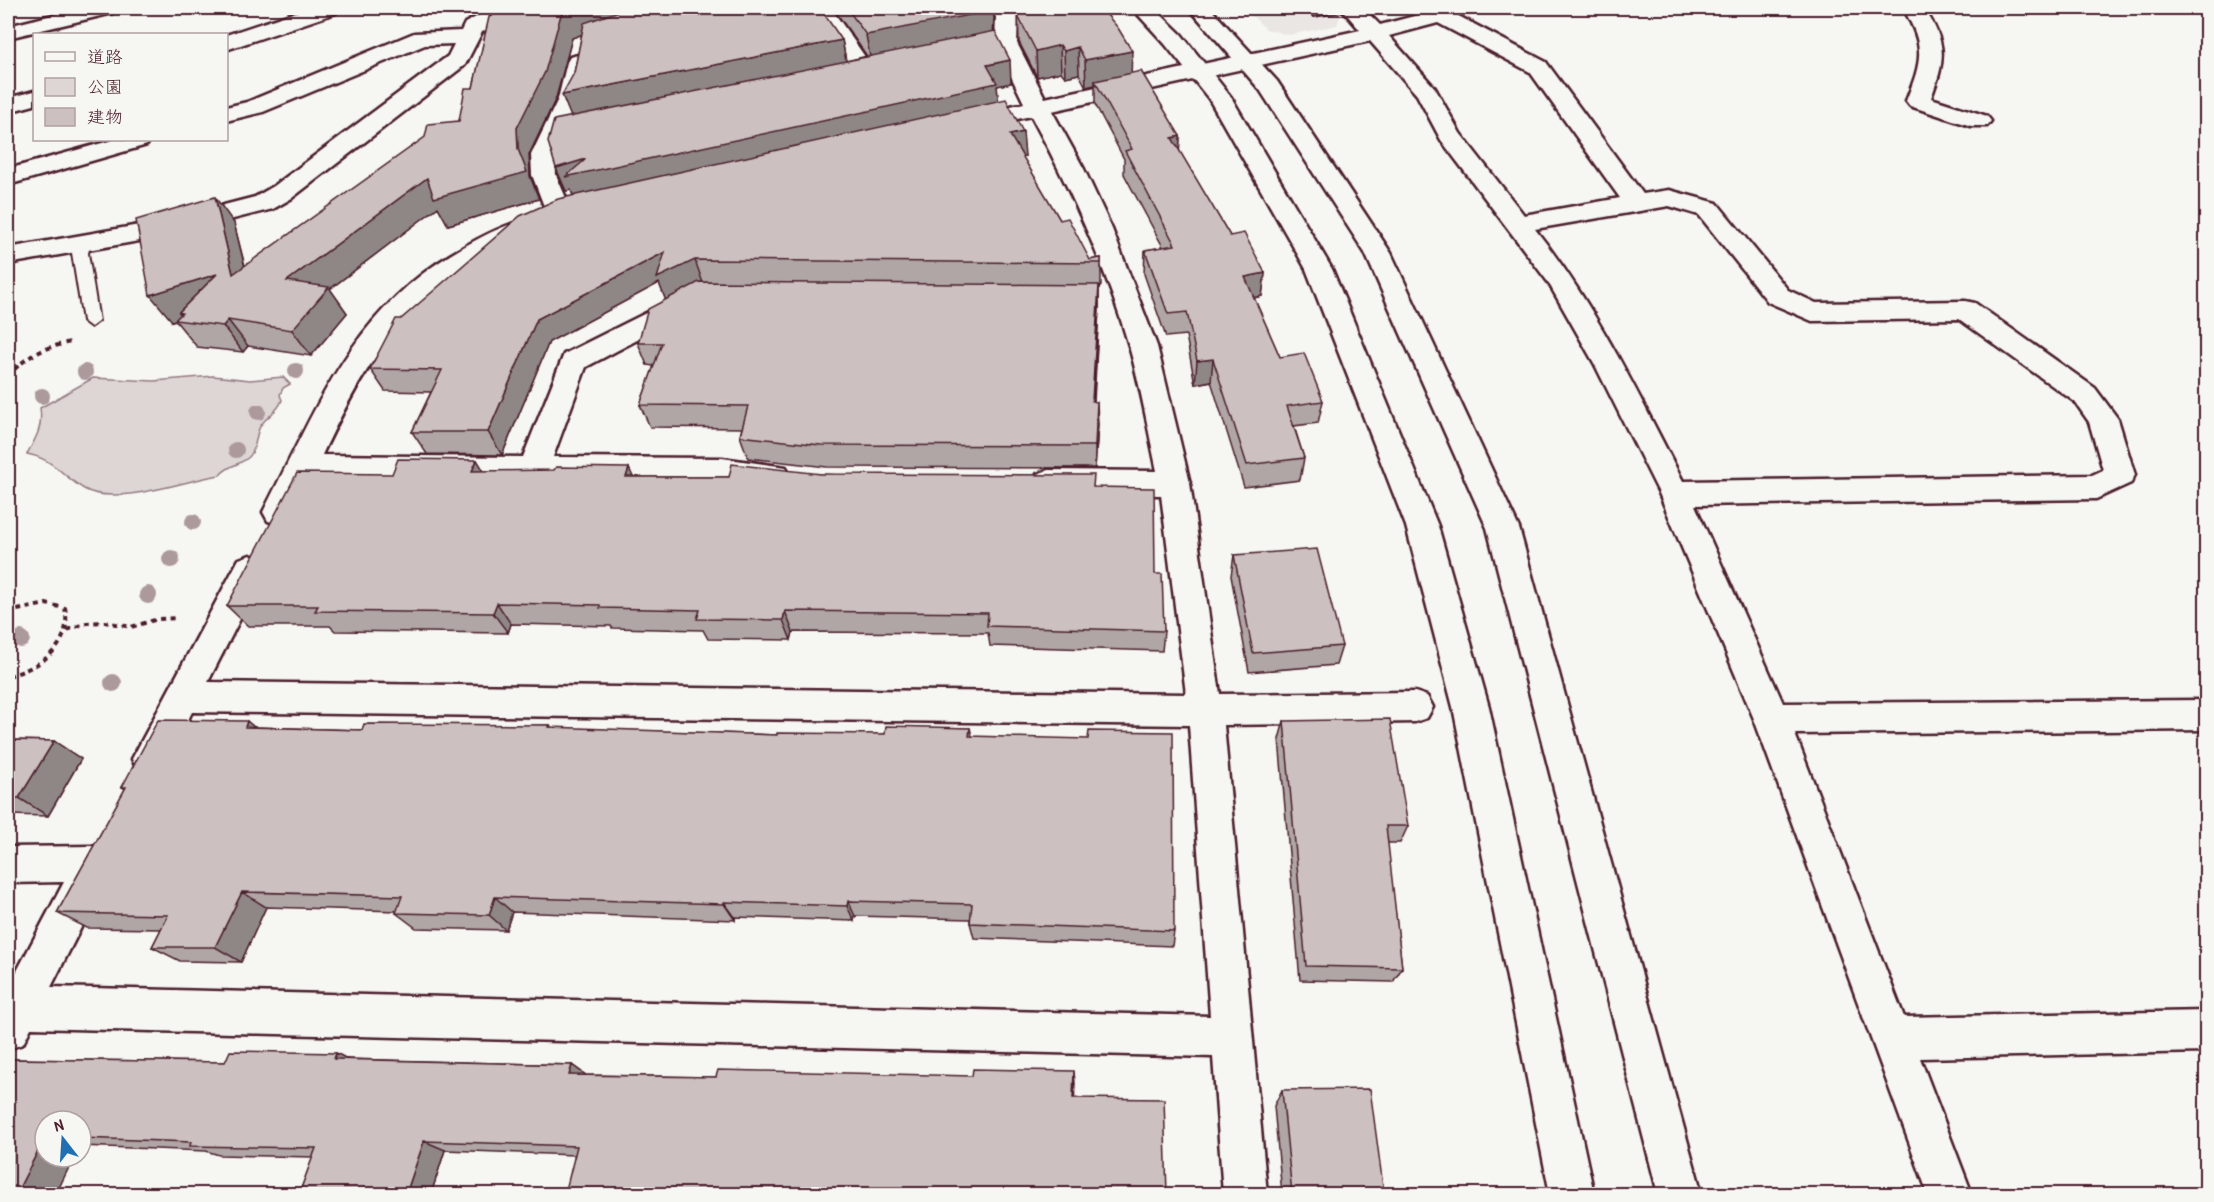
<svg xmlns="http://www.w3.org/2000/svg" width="2214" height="1202" font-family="'Patrick Hand','Klee One',sans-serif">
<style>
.built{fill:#e9e6e3}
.green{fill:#ddd6d5;stroke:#947a80;stroke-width:1.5}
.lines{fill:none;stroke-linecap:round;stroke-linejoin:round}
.lane-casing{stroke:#4a1f2b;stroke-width:4}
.street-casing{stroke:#4a1f2b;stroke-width:5}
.secondary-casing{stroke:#4a1f2b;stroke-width:5}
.path{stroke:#4a1f2b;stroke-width:4;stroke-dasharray:5 4.5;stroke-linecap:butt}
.lane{fill:#f6f6f2;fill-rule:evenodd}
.street{fill:#f6f6f2;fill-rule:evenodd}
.secondary{fill:#f6f6f2;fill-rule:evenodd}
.tree{fill:#ac999c}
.wall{fill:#afa6a5;stroke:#4a1f2b;stroke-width:1.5}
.shaded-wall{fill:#8f8786;stroke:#4a1f2b;stroke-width:1.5}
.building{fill:#ccc1c0;stroke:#4a1f2b;stroke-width:1.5}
</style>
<rect width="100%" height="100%" fill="#f6f6f2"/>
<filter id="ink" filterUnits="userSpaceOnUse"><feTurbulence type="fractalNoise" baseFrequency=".0167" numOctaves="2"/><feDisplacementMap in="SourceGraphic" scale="12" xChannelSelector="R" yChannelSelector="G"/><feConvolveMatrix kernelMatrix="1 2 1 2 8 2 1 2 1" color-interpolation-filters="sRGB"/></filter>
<g filter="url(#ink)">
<path class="built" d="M1244,8H1334L1341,14L1337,25L1289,35L1266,29Z"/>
<path class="green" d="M213,376L250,380L283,377L290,384L283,388L280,395L282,400C278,412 268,415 261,425C254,435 258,448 249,457C240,465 228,465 220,475C186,480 115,507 84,489C64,477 52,458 27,454C36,438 43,427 40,408L93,378L154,381Z"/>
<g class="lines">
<g class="lane-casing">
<path id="lane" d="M1304,8H1342L1341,11L1314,16Z
M83,237L91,242L88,253L99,321L91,327L83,321L72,253L78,238Z"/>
</g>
<g class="street-casing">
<path id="street" d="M81,8H116L113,13L8,38V26Z
M308,8H339L336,13L226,50V35Z
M493,8H519L516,13L482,32L465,65L292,198L273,209L162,237L8,264V248L162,221L255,197L274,186L448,56L454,44L425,45L263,112L226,121V107L247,102L414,33L461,31L465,23Z
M811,8H831L875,71L872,76H856Z
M988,8H1011L1018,16L1017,43L1045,98L1360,30L1341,8H1363L1380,25L1441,9L1449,11L1546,62L1643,194L1669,190L1717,203L1788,290L1816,303L1965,301L1975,303L2095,388L2118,419L2135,475L2131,483L2096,499L1695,505L1783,703L2206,700V730L1795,734L1904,1017L2206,1011V1052L1920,1058L1972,1194H1928L1754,719L1659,493L1594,363L1548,282L1441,140L1417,95L1370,41L1052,111L1084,169L1112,229L1157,346L1190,483L1220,694L1415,692L1427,696L1433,707L1427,718L1415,722L1224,725L1267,1194H1223L1213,1057L31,1028L23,1044L8,1049V988L64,882L8,883V847L94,846L107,851L113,864L51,987L1210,1016L1189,725L192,712L163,770L150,775L137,770L132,759L239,559L250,555L261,559L266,568L208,682L1186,694L1161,495L1048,494L1037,490L1033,482L1037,474L1048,470L1157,471C1148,430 1141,387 1129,346C1106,267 1070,188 1031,116L970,129L962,127L958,122L962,117L1024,103L995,43L996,17ZM1438,23L1530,72L1620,198L1524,215L1460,133L1435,88L1389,36ZM1669,206L1699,215L1768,302L1812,321L1959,319L2075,402L2089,422L2103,470L2092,475L1683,481C1638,394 1596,306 1535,229Z
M1903,8H1924C1947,44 1946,58 1931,98L1987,116L1991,121L1987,126H1971L1910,106L1906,101C1922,61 1926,47 1903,8Z
M578,55L586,57L589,62L582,99L555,155L556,175L573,214L569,220L560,222L551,220L547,214L532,175L531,155L558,99L567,62L570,57Z
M34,91V105L8,112V98Z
M113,140H150L147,145L8,185V169Z
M524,220L533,222L537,228L533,234C415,285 376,342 322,455L523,457L564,354L682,295L692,297L696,304L692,311L586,367L553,457L722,458L786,467L790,475L786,483L775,487L722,482L312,478L290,521L279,524L268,521L263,512C315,412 349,317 450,255C473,241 498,227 524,220Z"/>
</g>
<g class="secondary-casing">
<path id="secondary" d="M1132,8H1154L1181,34L1231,97L1332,269L1438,526L1489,707L1594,1194H1550L1453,707L1406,526L1306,269L1209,99L1165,44Z
M1189,8H1210L1277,81L1391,253L1519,528L1702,1194H1658L1487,528L1365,253L1260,90Z"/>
</g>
<path class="path" d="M8,376C25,356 46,347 71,342
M8,612L46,604L65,608C73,646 41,667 8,676
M67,630L87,623L105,622L131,627L158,619L177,618"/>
<use href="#lane" class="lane"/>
<use href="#street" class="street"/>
<use href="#secondary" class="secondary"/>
</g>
<g class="tree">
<circle cx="296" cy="371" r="8"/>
<circle cx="85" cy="372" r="8"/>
<circle cx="42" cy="396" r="8"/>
<circle cx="258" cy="412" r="8"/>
<circle cx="236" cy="450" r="8"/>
<circle cx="193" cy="522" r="8"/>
<circle cx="171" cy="559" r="9"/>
<circle cx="148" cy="595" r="9"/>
<circle cx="21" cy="639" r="9"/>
<circle cx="113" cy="683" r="9"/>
</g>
<path class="wall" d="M833,8H993V31L1011,83L997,86L998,101L1025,156H1022L1060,220L1090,260L1101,258V286H1099V308L1094,402L1098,424L1095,468L827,467L748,458L740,436L742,428L650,427L640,405L654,366L647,365L638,343L666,300L659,283L549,342L502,455L427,454L412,432L431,392L385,391L370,369L401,319L573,196L571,190L566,191L574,73L582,34L572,38L556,98L529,155L530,176L539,199L448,225L438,207L330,289L347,313L311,356L248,346L243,352L197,347L175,320L172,321L234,223L245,266L459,121L473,88L490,16L487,10L842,40L846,61L867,56Z
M1013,8H1107V14L1131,73L1180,136L1179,151L1230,236L1265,273L1262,296L1254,298L1280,357L1323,401L1318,423L1294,426L1304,458L1300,480L1244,487L1211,381L1195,384L1186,335L1166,337L1144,274L1145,250L1163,247L1124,174V159L1095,104V85L1086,87L1079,74L1065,77L1061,72L1037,77L1019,42L1018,12Z
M477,460L483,471L633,477H729L821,474L1094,487L1155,574L1164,631L1162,651L990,646L988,633L793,632L791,640L708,639L703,630L612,628L611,626L511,624L508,633L335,631L330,626H248L227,606L392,474Z
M1234,555L1342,646L1336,665L1249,672L1231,576Z
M1284,721L1408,826L1400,843H1387L1402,968L1393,982L1300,980L1279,739Z
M550,725L552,728L777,735L885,734L970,728L972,736L1174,931L1172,946L974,938L970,923V919L855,916L854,921L735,917V920L512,912L506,930L416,928L396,913L397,911L266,907L241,962L180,961L152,947L161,929L87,928L57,913L125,789L122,787L255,727L362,730Z
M8,740L54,741L81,759L48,816L8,815Z
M8,1059L225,1062L348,1059L572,1065L586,1075L1075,1083L575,1155L445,1150L431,1194H299L313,1157L219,1155L206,1151L81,1146V1121H45V1157L56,1194Z
M1282,1090L1384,1194H1282L1274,1106Z"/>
<path class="shaded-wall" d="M573,8H655L572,38L556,98L529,155L530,176L539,199L448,225L438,207L330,289L347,313L311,356L292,330L287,281L427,178L518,149L517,128L562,11Z
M991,8H993L994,18L993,37L871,62L866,35Z
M1099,8H1107V29Z
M842,40L847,66L573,122L562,95Z
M1060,45L1061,72L1037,77L1036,51Z
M1078,47L1079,74L1065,77L1064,51Z
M1132,51L1131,77L1095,81V85L1086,87L1085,60Z
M1010,60L1011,83L997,86L999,106L575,200L571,190L566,191L556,168L586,159Z
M1023,132L1025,156L1012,159L1010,135Z
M1180,136L1179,160L1172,138Z
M215,197L234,223L253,300L233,274Z
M665,252L695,260L703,283L666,301L659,283L549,342L502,455L488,432L537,319Z
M1265,273L1262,296L1242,300L1245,277Z
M217,274L179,312L183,317L172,321L150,295Z
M1099,285V308L1092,424V401Z
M228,320L248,346L243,352L223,326Z
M1213,359L1211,381L1195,384L1197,361Z
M1097,402L1098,424L1095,468V446Z
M477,460L491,482L472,471Z
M629,468L639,490L626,477Z
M497,603L511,624L508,633L493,613Z
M785,611L793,632L791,640L783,620Z
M247,721L270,740L245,727Z
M54,741L81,759L48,816L19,798Z
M242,892L266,907L241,962L215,947Z
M495,897L512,912L506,930L489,915Z
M848,901L855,916L854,921L847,906Z
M724,902L735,917V920L724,904Z
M336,1053L359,1065L334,1059Z
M572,1065L588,1077L569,1075Z
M1074,1071L1075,1083L1074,1109L1073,1098Z
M45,1137V1157H74L56,1194H16Z
M424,1141L445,1150L431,1194H406Z"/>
<path class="building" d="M493,8H573L562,11L545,72L517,128L518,149L527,172L434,198L427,178L287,281L329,287L292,330L228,320L223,326L175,320L182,313L179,312L217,274L150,295L136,220L215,197L233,274L425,137L428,124L459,121L465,88H473L489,17L493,15L487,10Z
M628,8H820L842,40L562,95L574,73L584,23Z
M847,8H991V11L866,35Z
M1018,8H1101L1118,28L1132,51L1085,60L1078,47L1064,51L1060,45L1036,51L1018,16Z
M995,31L1010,60L987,65L997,83L565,177L586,159L556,168L548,142L554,120Z
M1141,71L1180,136L1172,138L1230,236L1244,233L1265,273L1245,277L1280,357L1304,353L1323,401L1287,406L1304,458L1247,465L1213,359L1197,361L1187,312L1168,314L1145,250L1175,245L1125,151L1132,149L1095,81Z
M1006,99L1023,132L1010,135L1060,220L1068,218L1090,260L1101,258V263L695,260L657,278L665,252L537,319L488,432H412L442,370L370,369L396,319H401L520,216L558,199Z
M699,282L1099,285L1092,401L1097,402L1095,446L821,445L740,436L748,406L640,405L662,343H638L648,309Z
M398,459L477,460L472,471L554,470L556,467L629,468L626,477H729L732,464L821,474L1094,475L1093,487L1154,488L1155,574H1162L1164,631L987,626L988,613L785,611L783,620L697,619L700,610L600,608V605L497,603L493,613L315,611L318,606H227L297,473L392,474Z
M1317,549L1342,646L1253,653L1234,555Z
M1390,719L1408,826H1386L1402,968L1306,966L1284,721Z
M158,720L247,721L245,727L362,730L364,724L550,725L549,727L777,735V733L885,734L886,726L970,728L969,736L1088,739L1089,731L1173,732L1174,931L970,923L972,904L848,901L847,906L724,902V904L495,897L489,915L396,913L402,896L242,892L215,947H152L168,915L57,913L126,787H122Z
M8,740L54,741L19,798H8Z
M230,1051L336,1053L334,1059L572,1065L569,1075L716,1077L718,1070L972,1076L973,1069L1074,1071L1073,1098L1164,1099L1167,1194H565L577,1146L424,1141L406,1194H299L316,1148L190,1146L191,1142L81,1138V1121H45V1137L16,1194H8V1059L225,1062Z
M1370,1089L1384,1194H1292L1282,1090Z"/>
</g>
<rect width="2214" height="1202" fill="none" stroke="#f6f6f2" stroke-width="30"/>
<rect x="15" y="15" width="2184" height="1172" fill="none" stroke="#4a1f2b" stroke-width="2" filter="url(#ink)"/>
<rect x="33" y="33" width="195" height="108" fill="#f6f6f2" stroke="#b1a0a2" stroke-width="1.5"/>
<rect x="45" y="52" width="30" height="9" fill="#f6f6f2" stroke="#b1a0a2" stroke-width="1.5"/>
<text x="87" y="63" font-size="18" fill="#4a1f2b">道路</text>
<rect x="45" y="78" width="30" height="18" fill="#ddd6d5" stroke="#b1a0a2" stroke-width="1.5"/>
<text x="87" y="93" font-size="18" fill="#4a1f2b">公園</text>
<rect x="45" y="108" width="30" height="18" fill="#ccc1c0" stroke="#b1a0a2" stroke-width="1.5"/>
<text x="87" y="123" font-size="18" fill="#4a1f2b">建物</text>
<g transform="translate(63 1139) rotate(343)"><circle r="28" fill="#f6f6f2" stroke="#b1a0a2" stroke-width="1.5"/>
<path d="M0-4.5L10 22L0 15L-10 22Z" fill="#1f6fb2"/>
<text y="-9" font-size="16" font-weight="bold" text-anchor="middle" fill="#4a1f2b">N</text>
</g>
</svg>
